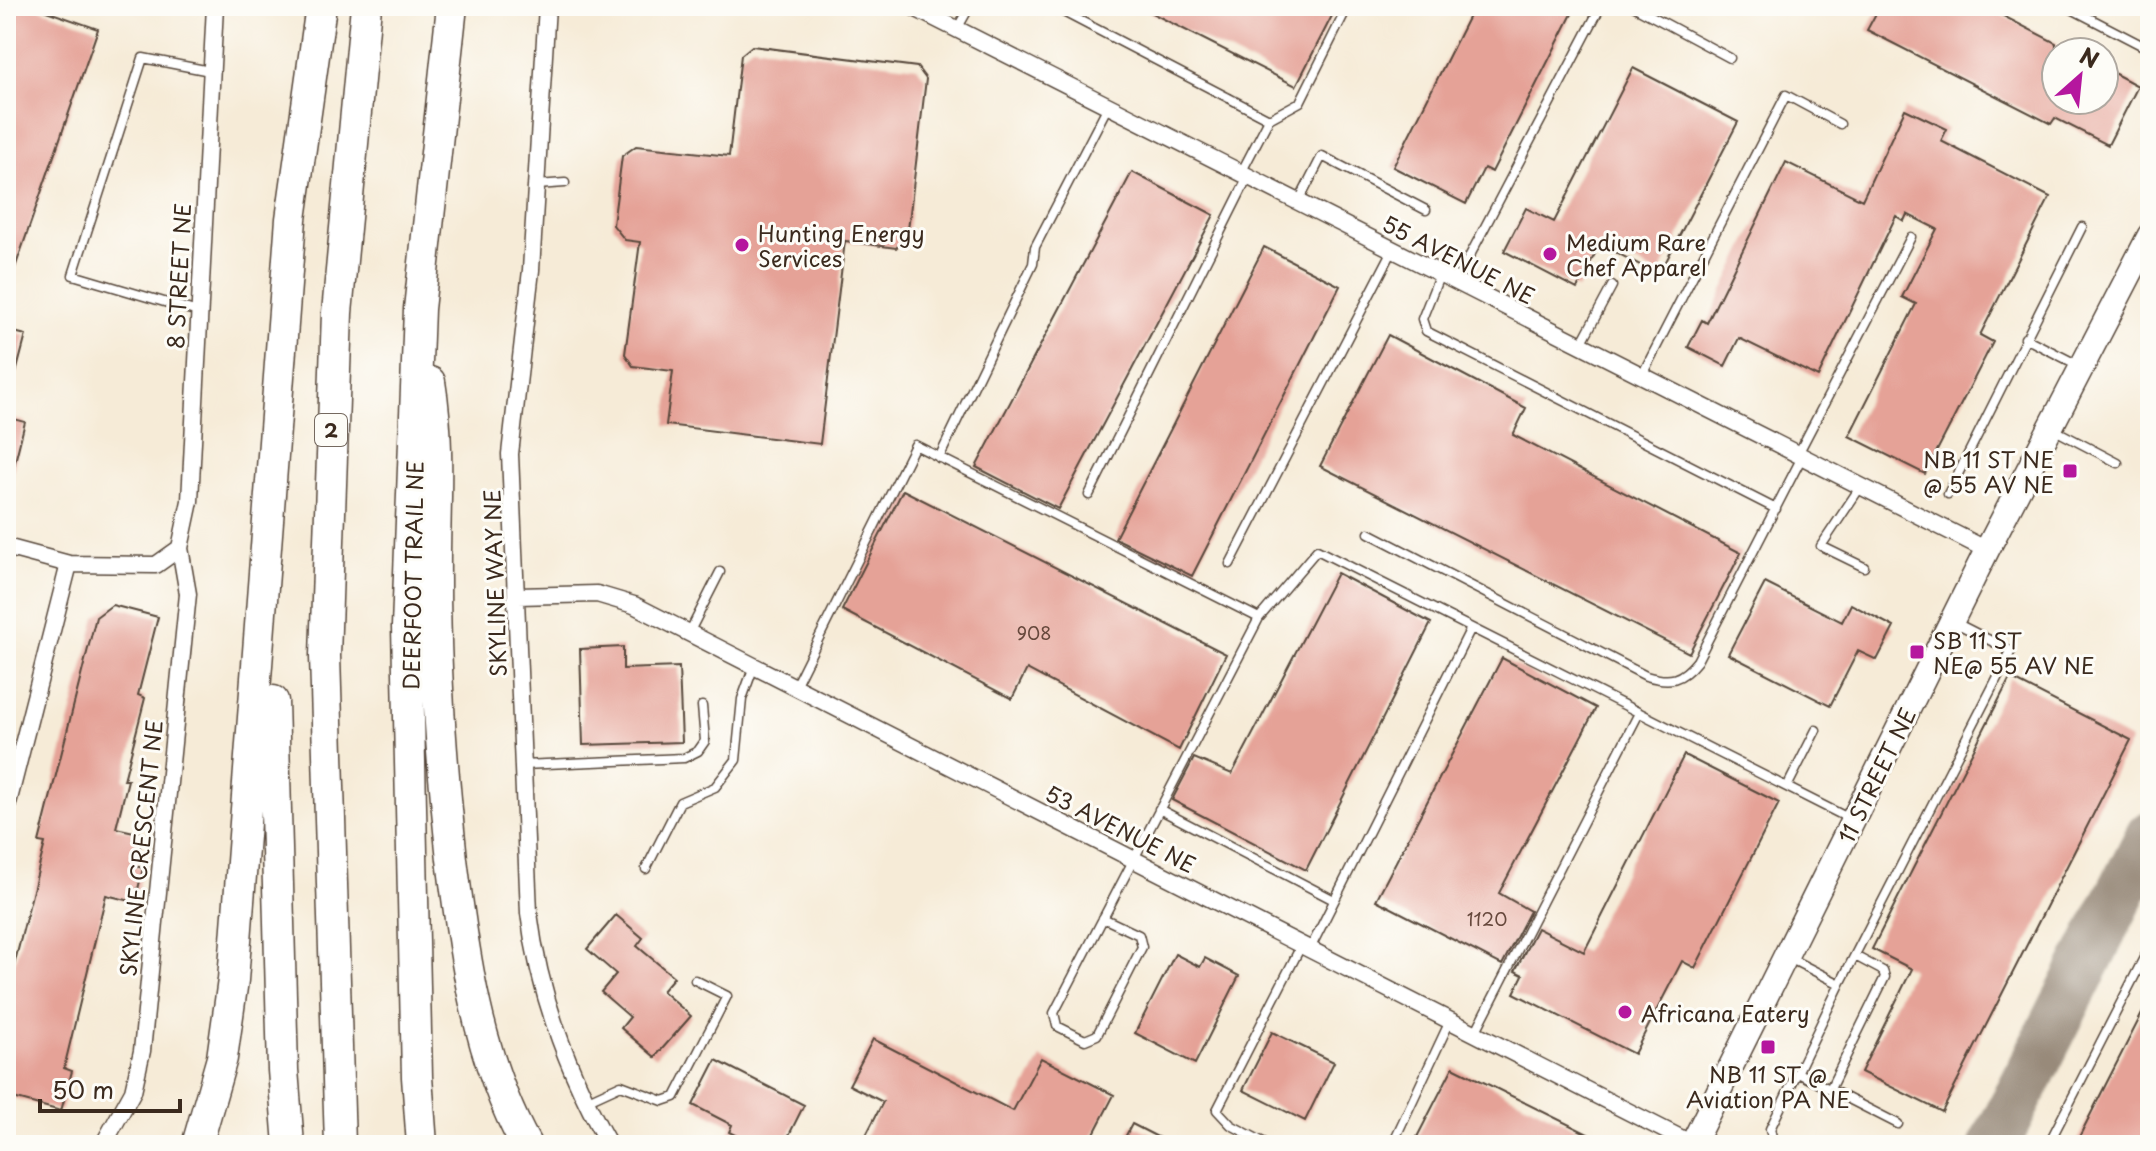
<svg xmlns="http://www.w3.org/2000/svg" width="2156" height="1151" font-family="'Playpen Sans',sans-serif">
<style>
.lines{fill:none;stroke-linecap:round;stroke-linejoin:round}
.taxiway{stroke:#988a7a;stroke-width:50}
.building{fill:#e5a297}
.lane-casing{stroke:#57473a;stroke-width:11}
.street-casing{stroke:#57473a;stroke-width:19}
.secondary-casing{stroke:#57473a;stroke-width:27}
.highway-casing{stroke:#57473a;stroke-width:33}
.lane{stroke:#fff;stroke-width:8}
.street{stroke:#fff;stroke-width:16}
.secondary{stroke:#fff;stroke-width:24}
.highway{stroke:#fff;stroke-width:30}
.poi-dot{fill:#b5179e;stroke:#fdfcf7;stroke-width:3}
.labels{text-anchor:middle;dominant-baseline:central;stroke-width:6;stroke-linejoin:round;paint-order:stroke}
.number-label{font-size:18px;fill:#66483c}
.shield{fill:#fdfcf7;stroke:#75695f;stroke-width:2}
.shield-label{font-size:20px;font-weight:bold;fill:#3b2a1e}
.poi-label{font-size:22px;fill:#3b2a1e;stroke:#fdfcf7;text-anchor:start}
.street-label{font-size:22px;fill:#3b2a1e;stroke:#fdfcf7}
</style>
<rect width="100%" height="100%" fill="#fdfcf7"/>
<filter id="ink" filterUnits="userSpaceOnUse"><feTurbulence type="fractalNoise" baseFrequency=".0125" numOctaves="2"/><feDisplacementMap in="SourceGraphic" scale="16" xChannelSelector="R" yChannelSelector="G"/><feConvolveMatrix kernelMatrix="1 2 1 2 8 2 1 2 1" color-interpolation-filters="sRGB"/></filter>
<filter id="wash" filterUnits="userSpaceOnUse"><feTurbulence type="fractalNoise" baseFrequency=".006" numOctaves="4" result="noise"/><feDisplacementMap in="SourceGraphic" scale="32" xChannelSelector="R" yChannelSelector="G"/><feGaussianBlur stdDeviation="1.8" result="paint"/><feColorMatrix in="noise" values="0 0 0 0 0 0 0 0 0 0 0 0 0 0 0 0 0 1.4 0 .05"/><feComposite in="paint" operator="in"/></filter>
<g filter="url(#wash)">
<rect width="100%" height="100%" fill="#f6ebd7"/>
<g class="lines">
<path class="taxiway" d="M1994,1145L2150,836"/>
</g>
<g id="blocks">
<path class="building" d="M6,6H32L98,29L8,288Z
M1138,6H1337L1296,86Z
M1474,6H1561L1573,12L1492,172L1484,168L1466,204L1393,167Z
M1880,6H1984L2056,43V100H2104V68L2138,86L2108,145L2055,118L2051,124L1867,30Z
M752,46L917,67L926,79L907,238L896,248L845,241L820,444L666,425L673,371L633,366L625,354L640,242L625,240L613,225L622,156L636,146L729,156L741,55Z
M1633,68L1738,122L1659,275L1600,244L1577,289L1504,251L1526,208L1554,222Z
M1905,109L1947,129L1941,141L2050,197L1980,335L1993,342L1925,474L1849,436L1916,304L1902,297L1937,229L1907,214L1904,221L1896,216L1818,377L1739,338L1725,366L1688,347L1702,320L1707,323L1786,162L1862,200Z
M1132,172L1214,215L1058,509L976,467Z
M1264,247L1340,286L1192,576L1115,538Z
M6,330L26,335L11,392L6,391Z
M1388,335L1526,408L1513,435L1741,553L1689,653L1320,466Z
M6,417L25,422L11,478L6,477Z
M903,490L1226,654L1179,750L1027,669L1012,699L842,610Z
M1337,573L1431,623L1306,870L1172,800L1194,758L1232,774Z
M1765,583L1842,622L1851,604L1894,627L1877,660L1858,651L1830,706L1728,654Z
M112,605L158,617L138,695L145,698L124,780H128L116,828L143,834L135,866L143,868L135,902L106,895L64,1068L72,1071L61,1111L6,1096V997L45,843L39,842L96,617Z
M623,647V669L679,667L682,742L583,745L580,649Z
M1502,658L1596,708L1499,893L1530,911L1502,965L1376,900Z
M2010,678L2131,740L1942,1112L1861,1072L1912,969L1872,949Z
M1684,755L1779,803L1695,968L1682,961L1634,1054L1514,993L1523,975L1515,971L1537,928L1584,952Z
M616,915L643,938L637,946L674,977L662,991L691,1016L655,1057L621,1028L630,1017L601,992L616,974L587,949Z
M1175,954L1200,967L1205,958L1239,976L1195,1064L1135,1033Z
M2150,998V1145H2075L2107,1082Z
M1272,1032L1334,1062L1305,1121L1243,1090Z
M873,1039L1013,1111L1041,1058L1114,1095L1088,1145H861L883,1102L849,1085Z
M716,1060L804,1105L784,1145H735L739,1137L729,1132L732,1125L693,1105Z
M1453,1067L1610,1145H1433L1417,1137Z
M1132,1124L1173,1145H1121Z"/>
</g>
</g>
<g filter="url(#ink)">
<use href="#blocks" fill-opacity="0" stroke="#57473a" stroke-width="2"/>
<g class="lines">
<g class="lane-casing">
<path id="lane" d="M1052,6L1269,119
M1633,6L1730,58
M2066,6L2147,48
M957,29L970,6
M1241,173L1269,119L1300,102L1348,6
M537,185L565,183
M1299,201L1322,156L1426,210
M1440,274L1422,319L1426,331L1776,509
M1456,282L1601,6
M198,312L73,275L143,58L210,71
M2025,338L2078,365
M1581,344L1612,286
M1642,375L1786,95L1840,124
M2051,428L2118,463
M1798,454L1911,237
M939,458L1033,264L1035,247L1108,106
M1861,486L1821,546L1864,567
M1948,494L2082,227
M1089,495L1248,177
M1369,533L1646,676C1670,683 1681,681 1697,661L1802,457
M1230,564L1393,250
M689,633L720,572
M795,686L915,445L1259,618
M523,765L684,758L698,751L705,741L702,706
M1787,787L1816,730
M1159,809L1334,900
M646,869L680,802L715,787L736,760L742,699L754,666
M1103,918L1139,935L1142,947L1097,1035L1085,1040L1057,1026L1054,1013L1259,618L1317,550L1852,820
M1310,949L1471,628
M1787,957L1840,984L2011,651L1954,622
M1475,1033L1639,713
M1798,1073L1898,1124
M1830,1089L1885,977L1883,971L1855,956
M586,1101L621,1085L663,1101L675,1097L727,996L695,980
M1269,1145L1231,1125L1217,1110L1301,946
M1392,1145L1450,1021
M1774,1145L1770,1129L1840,984
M2048,1145L2150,946"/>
</g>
<g class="street-casing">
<path id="street" d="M547,6L531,270L510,454L529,913C539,995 569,1074 609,1145
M911,6L1987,550
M6,547L69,564L156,565L180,548
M518,596L597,594L634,605L1694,1145
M6,811L69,564
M103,1145L133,1091L142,1051L188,594L180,548L190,501L215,6"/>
</g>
<g class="secondary-casing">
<path id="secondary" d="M1692,1145L1987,550L2150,235"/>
</g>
<g class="highway-casing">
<path id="highway" d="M430,382C441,448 434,515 435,581C435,674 442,767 452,859C464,956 478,1059 526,1145
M273,701L283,1070L289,1145
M197,1145L222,1058L233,980L291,219L321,6
M340,1145L325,656L337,313L366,6
M422,1145L417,1077L407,627L419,309L452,6"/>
</g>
<use href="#lane" class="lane"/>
<use href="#street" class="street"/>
<use href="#secondary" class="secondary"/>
<use href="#highway" class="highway"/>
</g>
</g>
<g class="poi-dot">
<circle cx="742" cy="245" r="8"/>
<circle cx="1550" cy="254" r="8"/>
<rect x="2062" y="463" width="16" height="16" rx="4"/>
<rect x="1909" y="644" width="16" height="16" rx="4"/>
<circle cx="1625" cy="1012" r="8"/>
<rect x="1760" y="1039" width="16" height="16" rx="4"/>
</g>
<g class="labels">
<g class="number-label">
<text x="1034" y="632">908</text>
<text x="1487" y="918">1120</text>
</g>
<rect class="shield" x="315" y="414" width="32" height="32" rx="6"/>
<g class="shield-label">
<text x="331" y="430">2</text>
</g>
<g class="poi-label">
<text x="758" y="232">Hunting Energy<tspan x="758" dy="25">Services</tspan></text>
<text x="1566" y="241">Medium Rare<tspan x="1566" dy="25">Chef Apparel</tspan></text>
<text x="2054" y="458" text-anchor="end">NB 11 ST NE<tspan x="2054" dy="25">@ 55 AV NE</tspan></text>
<text x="1933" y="639">SB 11 ST<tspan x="1933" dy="25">NE@ 55 AV NE</tspan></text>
<text x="1641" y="1012">Africana Eatery</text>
<text x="1768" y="1073" text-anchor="middle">NB 11 ST @<tspan x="1768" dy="25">Aviation PA NE</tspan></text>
</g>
<g class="street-label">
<text transform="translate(1459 259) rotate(27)">55 AVENUE NE</text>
<text transform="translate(178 276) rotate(-87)">8 STREET NE</text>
<text transform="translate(412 575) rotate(-89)">DEERFOOT TRAIL NE</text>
<text transform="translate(494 583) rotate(-92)">SKYLINE WAY NE</text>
<text transform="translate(1876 775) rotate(-64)">11 STREET NE</text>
<text transform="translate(1121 828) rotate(27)">53 AVENUE NE</text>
<text transform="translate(140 848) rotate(-84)">SKYLINE CRESCENT NE</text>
</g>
</g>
<rect width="2156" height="1151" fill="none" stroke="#fdfcf7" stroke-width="32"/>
<g transform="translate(2080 76) rotate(27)"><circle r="38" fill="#fdfcf7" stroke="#afa8a0" stroke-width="2"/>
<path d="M0-6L14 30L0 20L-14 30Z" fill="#b5179e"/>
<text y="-12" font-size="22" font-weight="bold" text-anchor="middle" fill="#3b2a1e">N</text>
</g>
<path d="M40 1099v12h140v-12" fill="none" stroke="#3b2a1e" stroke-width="4"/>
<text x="52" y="1099" font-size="24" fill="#3b2a1e" stroke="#fdfcf7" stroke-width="6" paint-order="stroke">50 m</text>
</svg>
